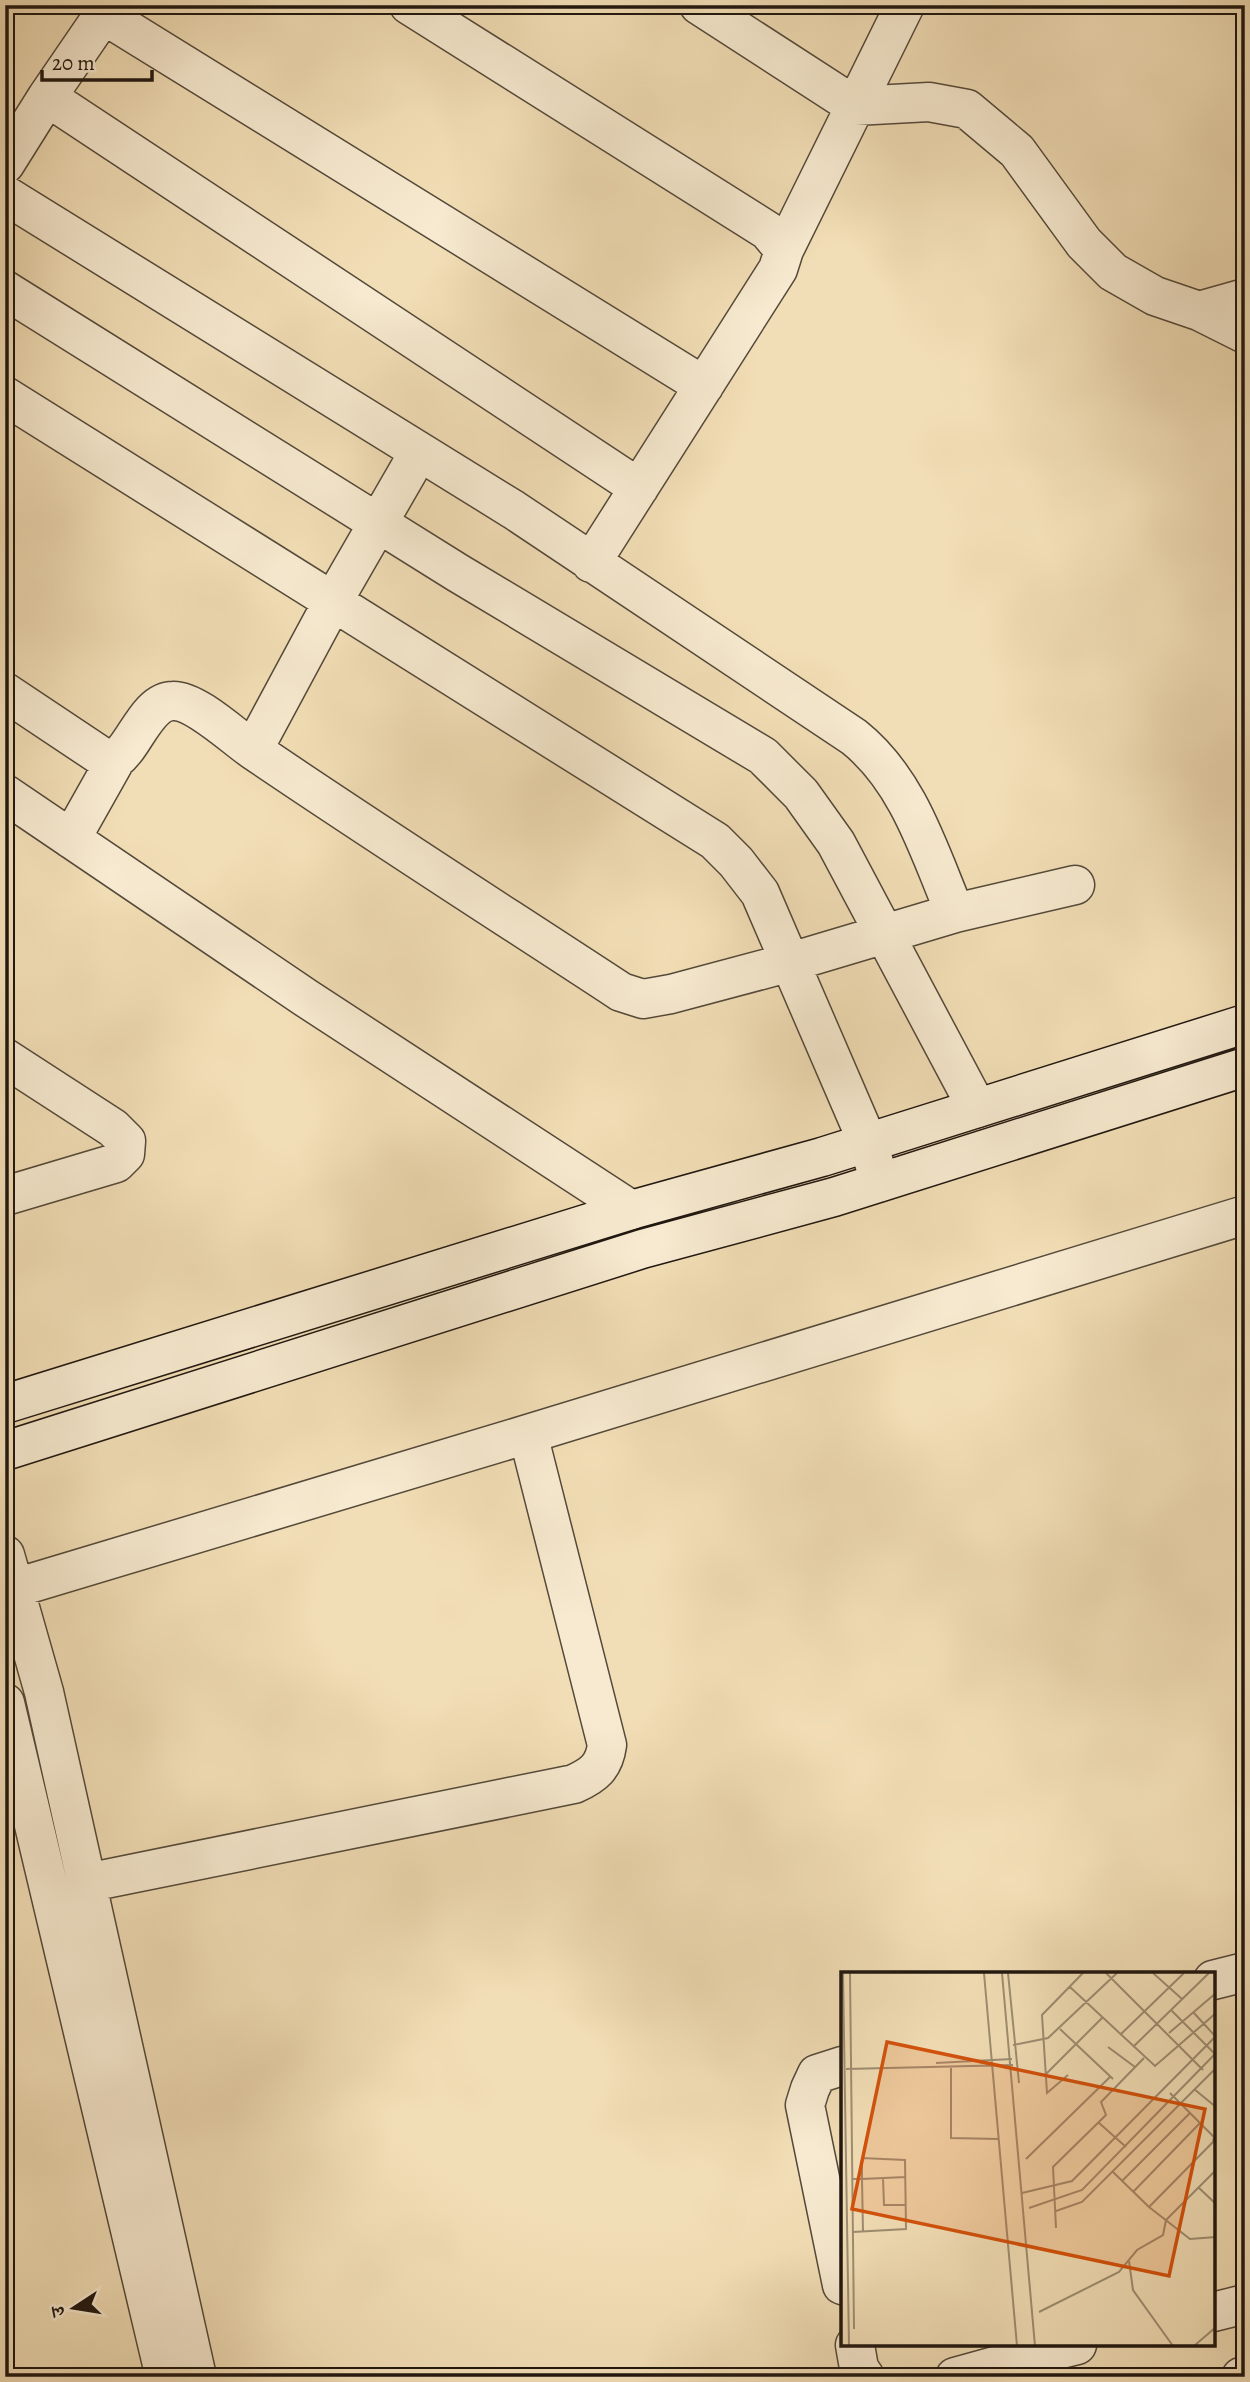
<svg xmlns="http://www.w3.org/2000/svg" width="1250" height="2382" font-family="Alegreya,'Noto Serif Devanagari',serif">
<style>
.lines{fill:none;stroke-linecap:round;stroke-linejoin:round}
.minor-casing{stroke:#54493a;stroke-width:41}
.secondary-casing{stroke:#201710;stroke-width:41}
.minor{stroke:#f7ead0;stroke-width:38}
.secondary{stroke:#f7ead0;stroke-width:38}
.inset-road{fill:none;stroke:#9e8e74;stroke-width:2}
.view{fill:#d4520c;fill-opacity:0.15;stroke:#d4520c;stroke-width:3.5}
.inset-edge{fill:none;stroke:#201710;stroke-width:3.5}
</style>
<rect width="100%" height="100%" fill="#f2deb6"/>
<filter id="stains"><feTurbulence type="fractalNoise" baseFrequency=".00286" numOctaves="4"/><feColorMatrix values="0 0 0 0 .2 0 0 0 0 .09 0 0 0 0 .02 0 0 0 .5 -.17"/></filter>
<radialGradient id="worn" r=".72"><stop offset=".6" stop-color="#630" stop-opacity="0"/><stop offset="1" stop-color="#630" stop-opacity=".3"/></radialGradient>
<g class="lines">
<g class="minor-casing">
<path id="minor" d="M409,5L768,231L784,250L778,269L591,563
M699,5L855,106L929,102L967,109L1017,151L1084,243L1113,272L1155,296L1199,311L1245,334
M104,15L704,386
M47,97L639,488
M5,164L47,97L110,5
M5,195L514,510L854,737C908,780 929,851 955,913
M784,250L905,5
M5,290L458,573L763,756L801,794L836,843L977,1108
M1199,311L1245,298
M5,396L715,841L736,862L760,893L868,1143L880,1182
M5,692L104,758L116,759C135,745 147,701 173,701C195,700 234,737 253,750C375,833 499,912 621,992L643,999L671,994L791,962L955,913L1075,885
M253,750L332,603L419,452
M5,794L306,998L631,1210
M71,839L116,759
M5,1058L113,1128L126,1141L125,1154L116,1163L5,1196
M5,1555L44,1692L197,2377
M5,1591L528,1434L1245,1215
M5,1703L165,2377
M86,1883L574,1784C594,1775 604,1767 607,1745L528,1434
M1213,1980L1245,1972
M842,2066L817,2074L810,2089L805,2105L842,2285
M1213,2312L1245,2304
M855,2345L859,2368L865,2377
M1017,2345L1020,2359L1077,2345
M955,2377L1020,2359L1024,2377
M1241,2377L1245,2376"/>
</g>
<g class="secondary-casing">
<path id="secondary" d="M5,1404L631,1210L822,1157L1245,1024
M5,1451L642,1249L834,1197L1245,1067"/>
</g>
<use href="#minor" class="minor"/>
<use href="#secondary" class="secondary"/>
</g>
<g transform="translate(841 1972)">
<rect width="374" height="374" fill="#f2deb6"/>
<path class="inset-road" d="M2,1L8,374M9,1L13,357M143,1L176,374M161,1L194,374M167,1L178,111M265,1L362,98M312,1L341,27M229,15L314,94L375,41M330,38L375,83M352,40L375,65M219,57L272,107M328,61L375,21M279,63L343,1M172,73L207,66L276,1M267,75L294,95M292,75L368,1M95,91L171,87M110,96V166L158,167M5,97L172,93M204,103L261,46M227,103L206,121L201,43L242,1M353,117L375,135M257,150L285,175M185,187L270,104M272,200L308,235L372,170L373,165L329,121M42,206L43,233H65M11,207H21V186L64,188L65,257L12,260M281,209L349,141M358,216L375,232M292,220L359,151M181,221L231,209L375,64M308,235L349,267L375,265M188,236L241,218L375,81M215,239L241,230L375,96M215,256L212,195L265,143L260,130L303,86M22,260L21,207L65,205M288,289L292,318L332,374M198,340L278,300L296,278L322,263L325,248L375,198M353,374L375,355"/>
<path class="view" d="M46,70L364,137L328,304L11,237Z"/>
<rect width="374" height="374" class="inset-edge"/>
</g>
<rect width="1250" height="2382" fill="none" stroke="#f2deb6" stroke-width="28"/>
<rect x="7" y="7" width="1236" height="2368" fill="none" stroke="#201710" stroke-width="3.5"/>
<rect x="14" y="14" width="1222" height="2354" fill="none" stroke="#201710" stroke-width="2"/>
<g transform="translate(74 2308) rotate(258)" stroke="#f7ead0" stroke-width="5" paint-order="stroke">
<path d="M0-5L12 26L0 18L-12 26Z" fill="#201710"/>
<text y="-10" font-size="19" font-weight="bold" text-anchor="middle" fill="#201710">उ</text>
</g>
<path d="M42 70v10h110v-10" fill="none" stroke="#201710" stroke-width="3.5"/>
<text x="52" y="70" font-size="21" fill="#201710" stroke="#f7ead0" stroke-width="5" paint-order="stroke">20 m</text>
<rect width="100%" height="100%" filter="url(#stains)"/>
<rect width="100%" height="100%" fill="url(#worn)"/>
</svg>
